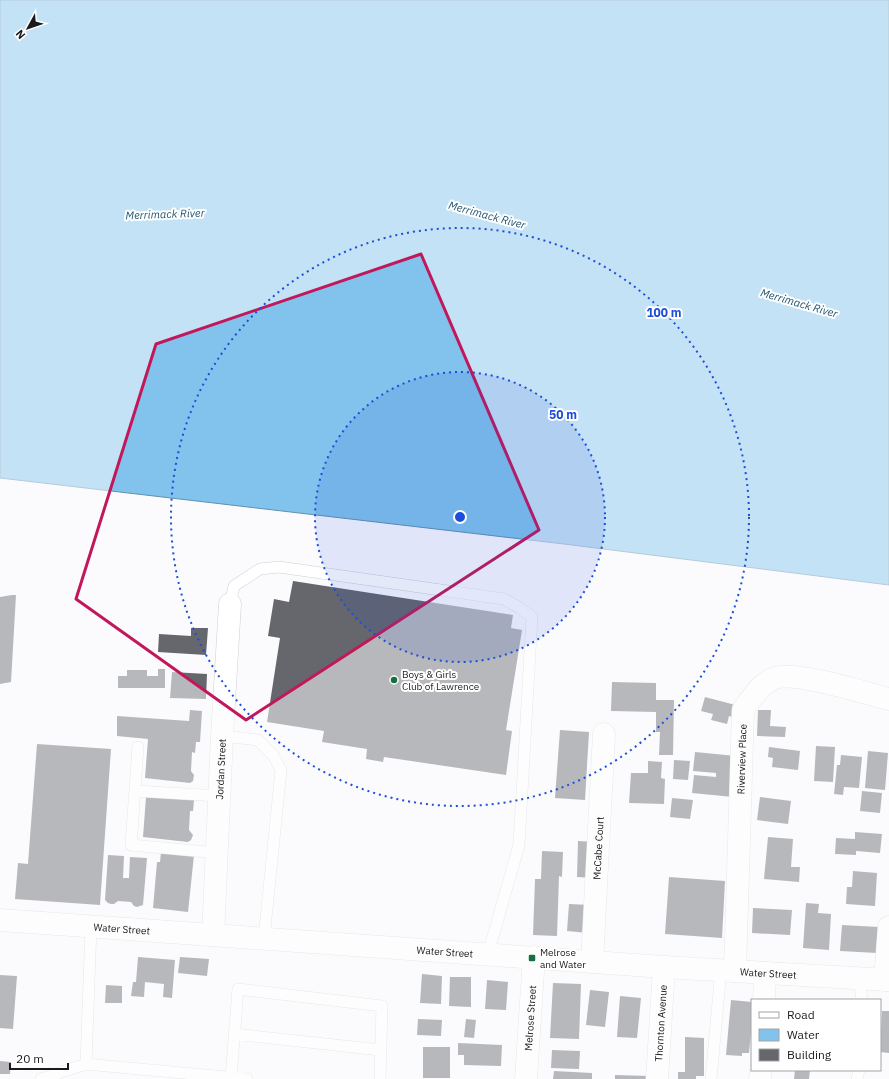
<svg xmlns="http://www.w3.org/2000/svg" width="889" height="1079" font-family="'IBM Plex Sans',sans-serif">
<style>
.water{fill:#81c3ec;stroke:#6290ae}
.building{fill:#65676c}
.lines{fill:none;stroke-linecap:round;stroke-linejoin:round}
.lane-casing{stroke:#cfced4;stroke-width:12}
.street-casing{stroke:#cfced4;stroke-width:23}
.secondary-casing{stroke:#cfced4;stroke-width:23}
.lane{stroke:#fff;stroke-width:11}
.street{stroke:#fff;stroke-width:22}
.secondary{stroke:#fff;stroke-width:22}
.marked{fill:none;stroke:#c2185b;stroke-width:3;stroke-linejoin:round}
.ring{fill:none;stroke:#1d4ed8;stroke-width:2;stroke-dasharray:2 4}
.poi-dot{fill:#176e41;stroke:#fff;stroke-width:1.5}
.labels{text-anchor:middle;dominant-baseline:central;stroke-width:4;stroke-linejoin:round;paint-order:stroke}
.poi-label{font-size:10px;fill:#1a1a1c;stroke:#fff;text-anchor:start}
.street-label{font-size:10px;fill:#1a1a1c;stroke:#fff}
.water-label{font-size:11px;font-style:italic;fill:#225571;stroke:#fff}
.centre{fill:#1d4ed8;stroke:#fff;stroke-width:2}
.ring-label{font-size:12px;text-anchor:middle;font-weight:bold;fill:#1d4ed8;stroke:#fff;stroke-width:4;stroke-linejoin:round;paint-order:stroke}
</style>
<rect width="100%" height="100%" fill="#fbfbfe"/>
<path class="water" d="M0,0H889V585L564,544L0,478Z"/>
<path class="building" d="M293,581L513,615L511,628L522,630L506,730L512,731L506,775L384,757L383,762L366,759L367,749L322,742L324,731L267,722L280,638L268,636L274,599L289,602Z
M12,595H16L11,682L0,684V597Z
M191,628H208L206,655L158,652L159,634L191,636Z
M158,669H165V688H118V676H127V670H147V676H158Z
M172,672L207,674L206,699L170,698Z
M612,682L656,683V700H674L673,755H659L660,732H656V712L611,711Z
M705,697L743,707L739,719L729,716L727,724L711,720L713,714L701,711Z
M190,710L202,711L200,742H196L195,753L192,752L191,771L194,775L193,781L190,783L145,778L148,739L117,736V716L189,721Z
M758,710H771L770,726L786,727L785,737L757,736Z
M560,730L589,732L585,800L555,798Z
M37,744L111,749L100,905L15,899L18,863L28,864Z
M816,746L835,747L833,782L814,781Z
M769,747L800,751L798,770L772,767L773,758L768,757Z
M868,751L888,753L885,790L865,788Z
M695,752L736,756L733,797L692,793L694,775L716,777V773L693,771Z
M841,755L862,757L859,788L844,787L843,795L834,794L837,765H840Z
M674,760L690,761L688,780L673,779Z
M648,761L662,762L661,778L665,779L664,804L629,803L631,773H648Z
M862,791L882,793L880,813L860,811Z
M146,797L194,800L193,811H190L189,830L193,835L191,840L188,842L143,837Z
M760,797L791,801L788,824L757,820Z
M672,798L693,800L690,819L670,817Z
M855,832L882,834L880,853L856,851V855L835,854L836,838L855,839Z
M768,837L793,839L791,867H800L799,882L764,879Z
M578,841L597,842L595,878L577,877Z
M542,851L563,852L562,877L559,876L557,936L533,935L535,879H541Z
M161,852L194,855L188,912L153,908L157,862H160Z
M108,855L124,856L123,878H129L130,857L147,858L143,905L137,907L134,906L131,902L118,901L114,904H111L108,903L105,900Z
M853,871L877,873L875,906L846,904L847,887H852Z
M669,877L725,881L722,938L665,934Z
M806,903L819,904L818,913L831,914L829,950L803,948Z
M569,904L590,905L588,933L567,931Z
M753,908L792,910L790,935L752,933Z
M842,925L879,927L877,953L840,951Z
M138,957L175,960L172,998L163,997L164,984L145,982L144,997L131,996L133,982H136Z
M180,957L209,959L207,976L178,973Z
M422,974L442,976L441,1004L420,1003Z
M0,975L17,976L13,1029L0,1028Z
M450,977H471V1007L449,1006Z
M487,980L508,982L506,1010L485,1009Z
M553,983L581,984L579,1039L550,1038Z
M106,985L122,986V1003H105Z
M590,990L609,992L605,1027L586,1025Z
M620,996L641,998L637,1038L617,1037Z
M731,1000L752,1002V1023L749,1053H742V1056L726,1055Z
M882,1011H889V1053L880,1052Z
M418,1019L442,1020L441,1036L417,1035Z
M466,1019L476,1020L474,1038L464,1037Z
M685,1037L704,1038V1076H696V1079H678V1072H685Z
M458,1043L502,1045L501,1066L464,1065V1055H458Z
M423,1047H450V1078H423Z
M552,1050L580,1051L579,1069L551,1068Z
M0,1061L11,1062L10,1074H0Z
M795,1070H810L809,1079H794Z
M554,1071L592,1073V1079H553Z
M615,1075L651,1076V1079H615Z"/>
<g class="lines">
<g class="lane-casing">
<path id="lane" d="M230,604L234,586L260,569L279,567L504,599L520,608L532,617L519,845L488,954
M222,736L258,740L273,755L281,770L264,938
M138,747L131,845L217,853
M135,791L219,796
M91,927L86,1064L247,1079
M859,978L862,1000
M234,1034L381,1050
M231,1078L238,989L382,1006L380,1079
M41,1079L86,1064
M711,1079L721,970
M857,1079L859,1070"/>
</g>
<g class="street-casing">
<g id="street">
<path id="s1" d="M213,935L222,736L230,604"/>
<path id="s2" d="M592,962L604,734"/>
<path id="s3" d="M735,971L743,710C752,698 761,683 775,678C796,671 865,693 889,699"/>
<path d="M885,980L889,927"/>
<path d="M764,1000L765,973"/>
<path id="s4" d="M657,1079L664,967"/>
<path d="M760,1079L761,1070"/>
</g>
</g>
<g class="secondary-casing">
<g id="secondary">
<path id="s5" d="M0,920L664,967L889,980"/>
<path id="s6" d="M526,1079L534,957"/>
</g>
</g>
<use href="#lane" class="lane"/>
<use href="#street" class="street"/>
<use href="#secondary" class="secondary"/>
</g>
<path d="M0 0H889V1079H0ZM421,254L539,530L246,720L76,599L156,344Z" fill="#fbfbfe" fill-opacity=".55" fill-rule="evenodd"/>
<path class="marked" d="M421,254L539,530L246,720L76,599L156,344Z"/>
<circle cx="460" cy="517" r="145" fill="#1d4ed8" fill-opacity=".12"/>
<g class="ring">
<circle cx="460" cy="517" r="145"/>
<circle cx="460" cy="517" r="289"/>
</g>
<g class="poi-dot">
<circle cx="394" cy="680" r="4"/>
<rect x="528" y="954" width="8" height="8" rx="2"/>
</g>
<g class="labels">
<g class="poi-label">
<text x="402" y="674">Boys &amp; Girls<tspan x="402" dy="12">Club of Lawrence</tspan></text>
<text x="540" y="952">Melrose<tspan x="540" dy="12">and Water</tspan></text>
</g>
<g class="street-label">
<text stroke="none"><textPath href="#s3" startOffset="212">Riverview Place</textPath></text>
<text stroke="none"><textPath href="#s1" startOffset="166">Jordan Street</textPath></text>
<text stroke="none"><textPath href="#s2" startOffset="114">McCabe Court</textPath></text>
<text stroke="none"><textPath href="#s5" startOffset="122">Water Street</textPath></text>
<text stroke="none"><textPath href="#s5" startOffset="446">Water Street</textPath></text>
<text stroke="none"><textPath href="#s5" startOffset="770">Water Street</textPath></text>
<text stroke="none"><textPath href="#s6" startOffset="61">Melrose Street</textPath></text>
<text stroke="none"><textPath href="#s4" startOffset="56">Thornton Avenue</textPath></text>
</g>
<g class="water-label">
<text transform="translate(165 214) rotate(-2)">Merrimack River</text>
<text transform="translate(487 215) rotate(15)">Merrimack River</text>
<text transform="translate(799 303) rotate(16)">Merrimack River</text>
</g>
</g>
<circle cx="460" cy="517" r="6" class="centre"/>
<g class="ring-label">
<text x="664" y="317">100 m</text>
<text x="563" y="419">50 m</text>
</g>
<rect x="751" y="999" width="130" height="72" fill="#ffffff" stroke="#a3a3a4"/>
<rect x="759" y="1012" width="20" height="6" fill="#ffffff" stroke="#a3a3a4"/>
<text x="787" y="1019" font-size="12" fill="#1a1a1c">Road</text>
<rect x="759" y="1029" width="20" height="12" fill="#81c3ec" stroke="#a3a3a4"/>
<text x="787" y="1039" font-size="12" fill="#1a1a1c">Water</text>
<rect x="759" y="1049" width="20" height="12" fill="#65676c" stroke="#a3a3a4"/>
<text x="787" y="1059" font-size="12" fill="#1a1a1c">Building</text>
<g transform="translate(28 28) rotate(230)" stroke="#ffffff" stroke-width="3" paint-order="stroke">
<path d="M0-3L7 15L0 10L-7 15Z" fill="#1a1a1c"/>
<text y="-6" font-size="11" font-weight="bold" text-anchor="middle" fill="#1a1a1c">N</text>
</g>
<path d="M10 1063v6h58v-6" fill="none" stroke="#1a1a1c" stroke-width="2"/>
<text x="16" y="1063" font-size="12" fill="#1a1a1c" stroke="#ffffff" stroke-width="3" paint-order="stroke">20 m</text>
</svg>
